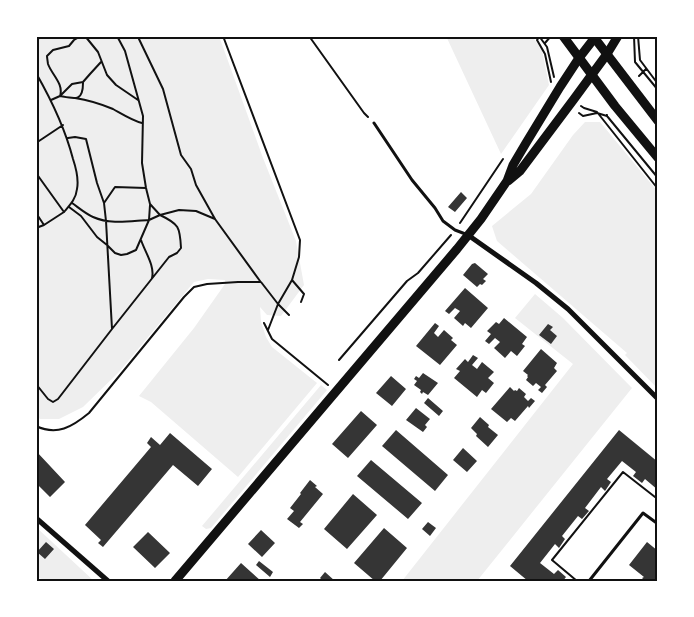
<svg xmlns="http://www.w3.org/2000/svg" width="694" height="617" font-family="'Nunito Sans',sans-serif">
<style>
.green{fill:#eee}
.building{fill:#353535}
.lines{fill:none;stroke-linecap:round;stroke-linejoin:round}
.path{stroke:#111;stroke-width:2}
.service{stroke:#111;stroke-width:3}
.minor{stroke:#111;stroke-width:5}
.tertiary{stroke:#111;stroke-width:9}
.secondary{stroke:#111;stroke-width:9}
.neatline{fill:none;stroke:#111;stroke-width:2}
</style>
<rect width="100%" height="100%" fill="#fff"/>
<path class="green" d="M36,36H219L263,158L296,241L304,285L281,316L267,315L260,307L261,322L266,337L272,347L317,383L238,477L151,402L139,396L194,328L225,284V280L208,279L194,282L119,372L83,407L59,419H40L36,415Z
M446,36H532L542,50L549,85L501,154Z
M585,122H600L658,192V389L625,355L627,353L497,241L492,226L531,194L573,135Z
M535,294L563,318L632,388L477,581H402L573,364L515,318Z
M321,385L327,390L211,528L206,529L202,526Z
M36,527L94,581H48L36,577Z"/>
<path class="building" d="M461,192L467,198L455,212L448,207Z
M475,263L488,274L483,279L486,281L482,285L480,284L477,287L463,275L472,264Z
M465,288L488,308L471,328L465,323L463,326L454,318L460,311L455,308L449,314L445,311Z
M504,318L527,337L522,344L525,346L517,356L511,351L505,358L494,348L500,342L495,338L489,344L485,341L491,334L487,331L496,322L499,324Z
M435,323L439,326L434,333L438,337L444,330L453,338L451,340L457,345L440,365L416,346Z
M548,324L553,327L550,330L557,336L551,344L539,335Z
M541,349L557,363L554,368L557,371L545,385L547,387L542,393L538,390L541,387L536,383L533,386L526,380L528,377L527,376L528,375L523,371Z
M473,355L478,358L472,365L477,369L482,362L494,372L488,378L494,383L486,393L482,390L477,397L454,378L460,371L456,369L465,359L468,362Z
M423,373L438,383L428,395L423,392L422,394L420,392L421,390L414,385L417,381L414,379L416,376L419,378Z
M391,376L406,389L392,406L376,393Z
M510,387L514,391L515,390L517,391L519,388L526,394L524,397L528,401L531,398L535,401L529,408L528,406L515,421L511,418L507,422L491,409Z
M428,398L443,411L439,416L424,403Z
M416,408L430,419L425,425L427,427L423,432L406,420Z
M361,411L377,425L348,458L332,444Z
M480,417L489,425L488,427L498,435L488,447L476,436L477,434L471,428Z
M396,430L448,475L435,491L382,446Z
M619,430L658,462V490L645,479L642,483L633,476L636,472L622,461L607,479L611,482L605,491L601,487L585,508L589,511L582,519L578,516L562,536L565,539L559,548L555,544L540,563L554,574L558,570L566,577L563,581H528L510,566Z
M170,433L212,469L198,486L173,465L103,547L98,543L101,540L85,525L151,447L147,443L151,437L160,445Z
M463,448L477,461L467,472L453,460Z
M36,451L65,482L50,497L36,483Z
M371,460L422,503L408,519L357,476Z
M310,480L317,486L315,487L323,494L300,522L303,524L299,528L287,519L294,511L290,508L301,494L300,493Z
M353,494L377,515L347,549L324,529Z
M428,522L436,528L430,536L422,529Z
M384,528L407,548L380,581H375L354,563Z
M261,530L275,543L262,557L248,544Z
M148,532L170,553L155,568L133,547Z
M46,542L54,549L45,559L37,552Z
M647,542L658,551V581H645L642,578L644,577L629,565Z
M259,561L273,572L270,577L256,565Z
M241,563L261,581H225Z
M325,572L335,581H323L320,578Z"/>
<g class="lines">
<path class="path" d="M85,36L98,52L107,75L116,85L138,100
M137,36L138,37L163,89L181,155L191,169L196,185L215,219L260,281
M223,36L300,240L299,257L292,280L278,304L289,315
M309,36L364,113L368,117
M539,36L547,47L554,77
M540,36L537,40L545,54L551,82
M634,36L635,62L658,90
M638,36L640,60L658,84
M36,40L43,36
M545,43L551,36
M36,73C52,101 65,128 73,159C76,168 79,179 77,189C76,199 70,205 64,212L36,173
M639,76L646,69
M60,96L72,84L83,82L90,74L101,62
M60,96C75,99 83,102 83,83
M75,98C88,100 101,104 113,109C122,114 133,121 142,123
M51,100L60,96C64,84 52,75 48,64C48,64 47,57 47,56L53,50L69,46L74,40L81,36
M581,106L584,108L597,112L658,189
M579,113L583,116L597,113L607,116V115
M607,116L658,178
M68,138L75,137L86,139L97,183L104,203L106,221L112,329L169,257L177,253L181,248C180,227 179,224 160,215L179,210L196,211L215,219
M36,143L63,125
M72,203C79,208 86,214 93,217C111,225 130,221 149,220L150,205
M104,203L115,187L146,188
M69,207L81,216L97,237L107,245L115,253L121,255L127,254L136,250L149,220L160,215L150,204L146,188L142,163L143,116L125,51L117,36
M36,213L44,225L64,212
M460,223L503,159
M36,228L44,225
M141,240C145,252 155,266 152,278
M292,280L304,294L301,302
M264,323L272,339L328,385
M339,360L407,281L418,273L451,235
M36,384L48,399L53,402L58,399L112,329
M36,426C57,436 72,427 89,413L184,297L194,287L207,284L238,282H261L278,304L268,330
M577,581L552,560L623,472L655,497"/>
<path class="service" d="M374,123L412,180L435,208L443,221L455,230L468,235
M589,581L643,513L658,524"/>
<path class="minor" d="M468,235L536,283L568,309L658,399
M36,518L108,581"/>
<path class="tertiary" d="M508,181L520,171L574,99L607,54L618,36
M175,581L457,249L481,219L507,181L513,165L526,143L560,87L579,58L596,36"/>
<path class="secondary" d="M563,36L615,106L658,158
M593,36L658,121"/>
</g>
<rect width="694" height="617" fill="none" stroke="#ffffff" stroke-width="75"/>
<rect x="38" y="38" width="618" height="542" class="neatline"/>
</svg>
